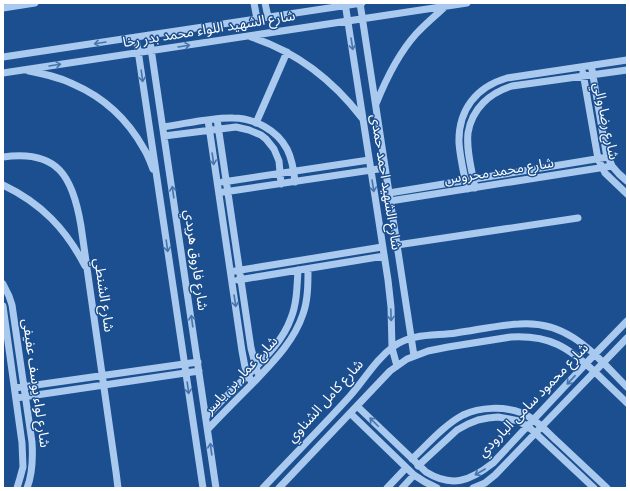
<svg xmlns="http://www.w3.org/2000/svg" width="630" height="491" font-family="'Fira Sans Condensed','Noto Sans Arabic',sans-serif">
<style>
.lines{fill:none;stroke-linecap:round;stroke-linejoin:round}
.minor{stroke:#a9c9ee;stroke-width:7}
.oneway{stroke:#4674ac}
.labels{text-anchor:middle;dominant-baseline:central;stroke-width:3;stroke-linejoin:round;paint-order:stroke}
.street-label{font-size:14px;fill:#fff;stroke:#1b4f8f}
</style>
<rect width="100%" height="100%" fill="#1b4f8f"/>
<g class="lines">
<path class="minor" d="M254,3L257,19
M265,3L268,17
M345,3L388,280L391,307L392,348L397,366
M360,3L414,356
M3,8L35,3
M149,35L216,488
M136,37L203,488
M251,37C297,52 332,79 362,118
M3,57L362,3
M592,70L606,152L612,166L619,174L627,181
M29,71C44,74 59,77 73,84C103,97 128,120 144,149C148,155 150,162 153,169
M3,73L467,3
M583,73L598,159L605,173L627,194
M376,104C386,79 398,54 416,34C425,24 436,15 446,6
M217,119L251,348L256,367L259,376
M208,120L242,351L245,367L252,383
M256,123L287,52
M163,127C185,124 212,117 233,118C254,118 277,130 287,149C292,159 294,171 295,182
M164,136L236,127L249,130L261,135L266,139L274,149L279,161L281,184
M3,157C58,149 73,177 81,226L116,472L118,488
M223,182L369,160
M3,185C41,203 66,229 85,266
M475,188C472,170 466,151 468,133C472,108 490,93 512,86L627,70
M467,189C464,174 460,158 459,143C458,110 476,87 507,78L627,60
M224,192L385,168
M389,193L608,157
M390,201L612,166
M397,245L578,218
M235,271L382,247
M238,280L384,256
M3,284L9,296L12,305L32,442C33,458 33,473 27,488
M3,306L22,443L23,467L20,478L17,488
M15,388L198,362
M16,398L199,371
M357,406L426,472C452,488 470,481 493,463L594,355L627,321
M350,413L414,475L425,482L437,488
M206,417C220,403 233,389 247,376C264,359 283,341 291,318C297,303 297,286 298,270
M208,429C223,413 239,397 255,381C274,361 294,341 303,314C308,300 308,284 308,269
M412,459C427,445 444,425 463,415C480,407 504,406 522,413C536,419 547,432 558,442C574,457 591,473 607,488
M418,466L457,430L468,424L478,420L488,418L498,417L509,419L519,421L531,429L594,488
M263,488C292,457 322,427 350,396C365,379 376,359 394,346C413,333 435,336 456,333C477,330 498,325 519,324C569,320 595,355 627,387
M279,488L390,371L407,359L428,351L448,347L511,337C550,335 568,347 596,373C606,383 617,393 627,403
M387,488L406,468
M402,488L414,475
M473,488L485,483L495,475L627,338"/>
</g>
<defs><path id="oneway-shaft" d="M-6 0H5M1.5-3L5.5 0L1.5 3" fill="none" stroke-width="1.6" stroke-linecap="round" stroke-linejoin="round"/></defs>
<g class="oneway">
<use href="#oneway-shaft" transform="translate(100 43) rotate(171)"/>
<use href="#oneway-shaft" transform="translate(352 44) rotate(81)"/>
<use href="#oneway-shaft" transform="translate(184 46) rotate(-9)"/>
<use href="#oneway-shaft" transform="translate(55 65) rotate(-9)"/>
<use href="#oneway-shaft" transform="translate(142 76) rotate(82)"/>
<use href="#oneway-shaft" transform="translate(213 159) rotate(82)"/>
<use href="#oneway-shaft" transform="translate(373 186) rotate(81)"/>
<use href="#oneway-shaft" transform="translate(173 192) rotate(-98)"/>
<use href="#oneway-shaft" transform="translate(167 246) rotate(82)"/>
<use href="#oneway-shaft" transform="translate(235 301) rotate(81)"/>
<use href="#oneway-shaft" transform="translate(391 315) rotate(88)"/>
<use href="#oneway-shaft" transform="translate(192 321) rotate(-98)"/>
<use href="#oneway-shaft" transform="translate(571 380) rotate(133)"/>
<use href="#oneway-shaft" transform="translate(188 388) rotate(82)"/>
<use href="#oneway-shaft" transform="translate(374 422) rotate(-135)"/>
<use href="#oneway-shaft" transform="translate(211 449) rotate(-98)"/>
<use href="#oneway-shaft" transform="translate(480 472) rotate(150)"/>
</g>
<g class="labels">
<g class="street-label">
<text transform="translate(209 29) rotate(-9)">شارع الشهيد اللواء محمد بدر رخا</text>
<text transform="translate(606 121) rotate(78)">شارع رضا والي</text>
<text transform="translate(499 171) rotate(-9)">شارع محمد محروس</text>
<text transform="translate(386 182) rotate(81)">شارع الشهيد احمد حمدى</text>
<text transform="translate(196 260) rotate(82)">شارع فاروق هريدي</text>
<text transform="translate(104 295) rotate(82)">شارع الشنطي</text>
<text transform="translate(241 375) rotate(-47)">شارع عمار بن ياسر</text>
<text transform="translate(36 383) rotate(82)">شارع لواء يوسف عفيفى</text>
<text transform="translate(533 400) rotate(-46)">شارع محمود سامى البارودي</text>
<text transform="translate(325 401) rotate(-48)">شارع كامل الشناوي</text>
</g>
</g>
<rect width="630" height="491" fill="none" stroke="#ffffff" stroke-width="8"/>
</svg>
